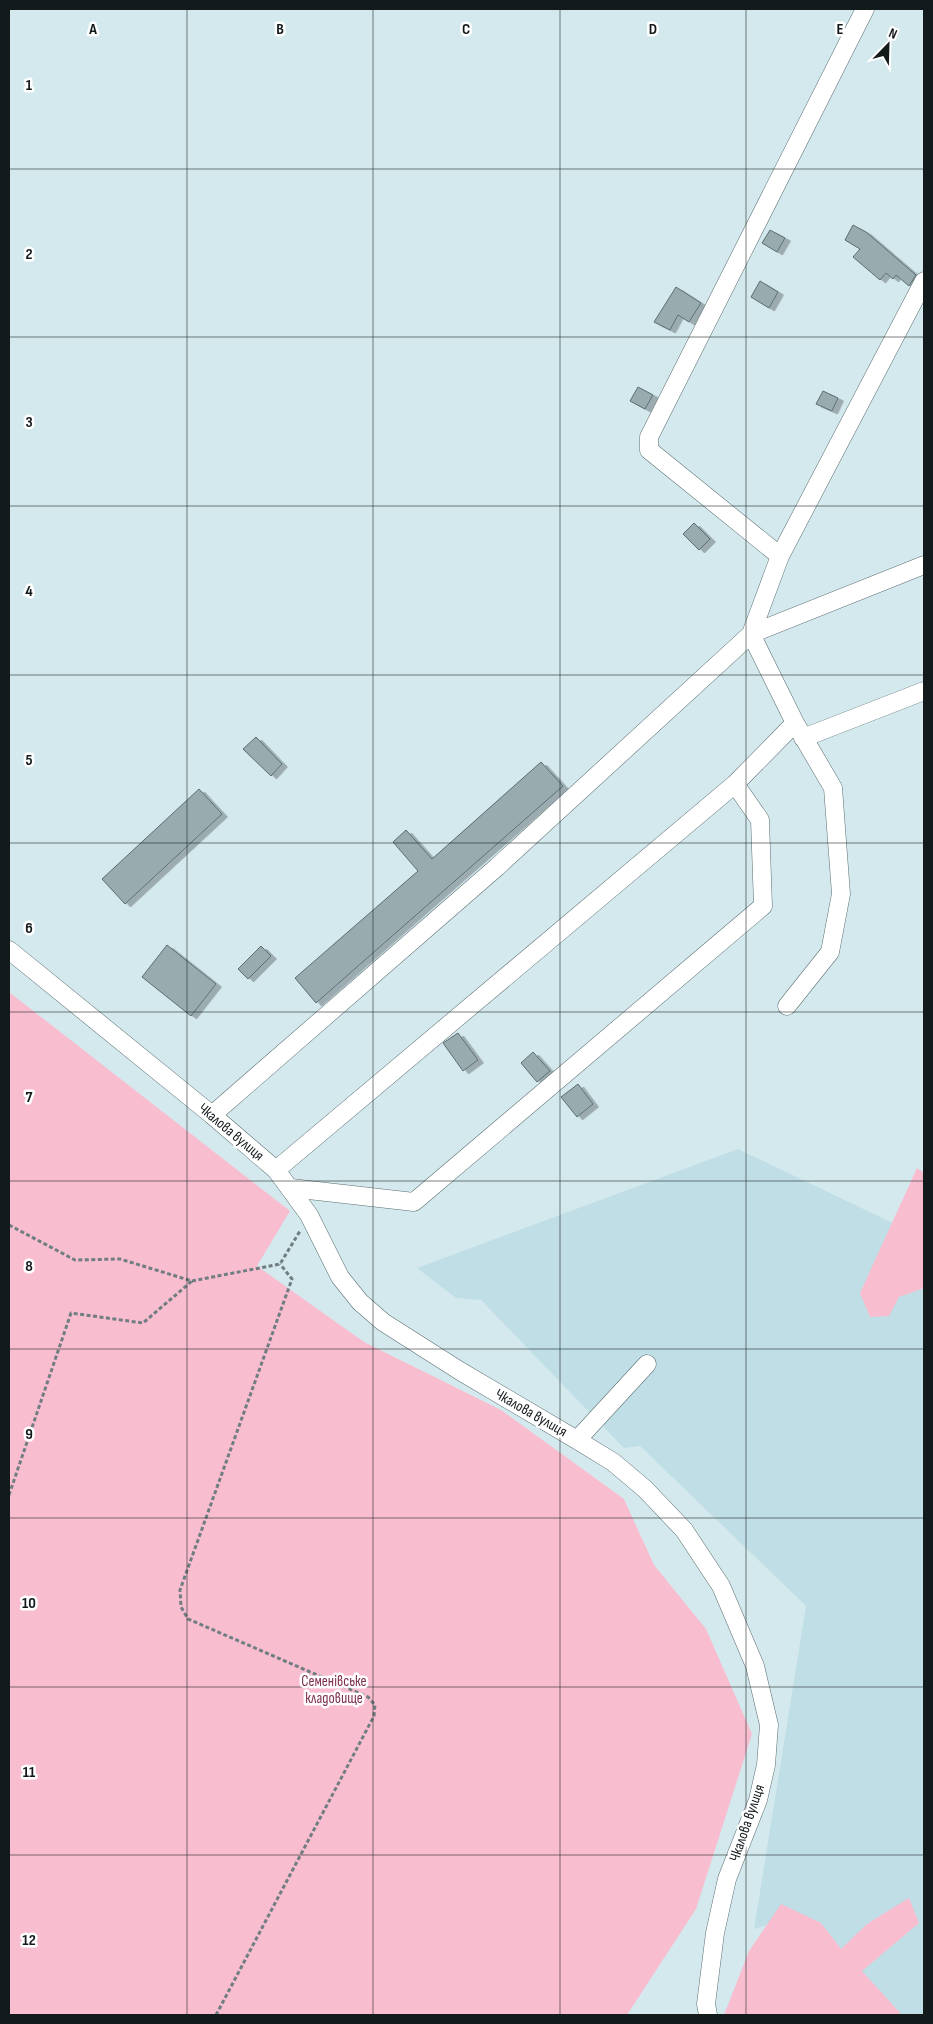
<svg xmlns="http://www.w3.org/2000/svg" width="933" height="2024" font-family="'Sofia Sans Condensed',sans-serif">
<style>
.built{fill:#c0dee5}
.green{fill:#f9bdd0}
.building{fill:#98acb0;stroke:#5b6d72;filter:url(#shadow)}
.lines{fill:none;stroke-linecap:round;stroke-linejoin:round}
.minor-casing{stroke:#5b6e72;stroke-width:19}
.path{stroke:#707e81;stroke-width:3;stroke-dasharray:4 2.5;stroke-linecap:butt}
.minor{stroke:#fff;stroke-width:18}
.grid{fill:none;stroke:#131a1c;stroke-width:1;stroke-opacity:0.55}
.labels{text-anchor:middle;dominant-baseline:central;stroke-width:5;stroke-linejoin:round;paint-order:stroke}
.street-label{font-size:15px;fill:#131a1c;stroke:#fff}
.park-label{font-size:15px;fill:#7d2f4e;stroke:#fff}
.grid-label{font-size:16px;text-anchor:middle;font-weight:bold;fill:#131a1c;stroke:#fff;stroke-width:5;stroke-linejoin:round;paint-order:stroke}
</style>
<defs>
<filter id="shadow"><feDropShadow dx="5.5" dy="3" stdDeviation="0" flood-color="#0004"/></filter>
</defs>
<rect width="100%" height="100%" fill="#d4e9ee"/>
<path class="built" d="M738,1149L924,1238V2015H888L801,1916L754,1929L806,1606L640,1446L624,1448L481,1300L456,1298L417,1268Z"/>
<path class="green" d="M9,992L290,1211L257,1266L364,1342L501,1410L624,1499L654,1565L706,1629L752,1734L696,1909L627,2015H9Z
M917,1168L924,1173V1288L899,1297L889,1316L870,1317L860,1293Z
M909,1898L919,1923L862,1971L902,2015H724L749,1951L781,1904L821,1923L841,1949L867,1924Z"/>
<path class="building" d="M853,225L866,232L916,275L909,286L896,275L893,279L886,273L880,280L853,257L860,249L845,240Z
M770,230L785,238L777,252L762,243Z
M760,281L778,292L769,308L751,297Z
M676,287L701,303L689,322L678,315L670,330L654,322Z
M638,387L653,395L645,409L630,401Z
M823,391L838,398L832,411L816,404Z
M694,523L710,539L699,550L683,534Z
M256,737L282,764L271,776L243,749Z
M541,762L563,786L316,1003L295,978L418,871L393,842L406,830L432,859Z
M199,789L222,814L125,904L102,879Z
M167,945L216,984L191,1016L142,977Z
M261,946L271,956L248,979L238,969Z
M458,1033L478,1060L463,1071L443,1043Z
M533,1052L550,1071L537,1082L521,1063Z
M578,1084L593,1104L577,1117L561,1097Z"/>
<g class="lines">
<g class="minor-casing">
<path id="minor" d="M780,556L649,450V437L865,9
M803,738L924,691
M9,950L212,1115L276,1170L309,1215L340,1277L360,1302L383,1322L460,1371L577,1440L613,1462L645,1489L684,1530L721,1586L755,1666L769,1725L766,1765L758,1800L727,1879L715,1933L706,2004L708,2015
M787,1006L830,952L841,894L833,788L795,723L751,634L924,565
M212,1115L497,867L751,634L780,556L924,281
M276,1170L735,784L795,723
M291,1188L414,1202L763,906L760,820L735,784
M577,1440L647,1364"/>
</g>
<path class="path" d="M9,1225L75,1260L120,1259L192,1281L280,1264L300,1231
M9,1495L71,1313L143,1323L192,1281
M216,2015L374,1716L375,1705L368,1697L188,1619L181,1607L180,1590L292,1279L280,1264"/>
<use href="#minor" class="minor"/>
</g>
<path class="grid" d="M187,9V2015M373,9V2015M560,9V2015M746,9V2015M9,169H924M9,337H924M9,506H924M9,675H924M9,843H924M9,1012H924M9,1181H924M9,1349H924M9,1518H924M9,1687H924M9,1855H924"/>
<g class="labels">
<g class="street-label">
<text transform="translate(231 1132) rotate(40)">Чкалова вулиця</text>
<text transform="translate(531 1413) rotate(30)">Чкалова вулиця</text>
<text transform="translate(747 1823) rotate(-71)">Чкалова вулиця</text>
</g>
<g class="park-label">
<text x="334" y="1681">Семенівське<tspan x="334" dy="17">кладовище</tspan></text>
</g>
</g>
<g class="grid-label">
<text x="93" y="34">A</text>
<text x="280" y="34">B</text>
<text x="466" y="34">C</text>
<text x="653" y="34">D</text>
<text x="840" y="34">E</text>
<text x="29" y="90">1</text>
<text x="29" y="259">2</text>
<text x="29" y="427">3</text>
<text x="29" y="596">4</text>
<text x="29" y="765">5</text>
<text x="29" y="933">6</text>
<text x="29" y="1102">7</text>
<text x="29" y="1271">8</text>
<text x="29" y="1439">9</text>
<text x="29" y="1608">10</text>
<text x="29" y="1777">11</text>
<text x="29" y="1945">12</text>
</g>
<rect width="933" height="2024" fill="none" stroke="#131a1c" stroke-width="20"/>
<g transform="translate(888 45) rotate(23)" stroke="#ffffff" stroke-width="4" paint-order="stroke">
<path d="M0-4L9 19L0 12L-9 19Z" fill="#131a1c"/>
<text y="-8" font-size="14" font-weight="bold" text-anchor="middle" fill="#131a1c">N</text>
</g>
</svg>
